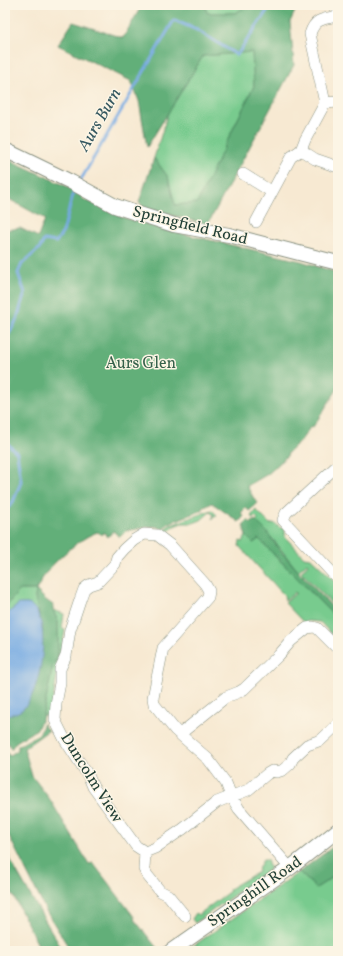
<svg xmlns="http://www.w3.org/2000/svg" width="343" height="956" font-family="Vollkorn,serif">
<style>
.green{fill:#78cb8e;stroke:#4c8461}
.forest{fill:#62af79;stroke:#407656}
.water{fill:#76aae3;stroke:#4a748c}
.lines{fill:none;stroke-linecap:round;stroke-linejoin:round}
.stream{stroke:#76aae3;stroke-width:3}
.minor-casing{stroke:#8b9383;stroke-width:12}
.tertiary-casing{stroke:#8b9383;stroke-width:16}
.minor{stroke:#fff;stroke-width:11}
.tertiary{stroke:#fff;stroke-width:14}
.labels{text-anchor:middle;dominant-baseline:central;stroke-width:3;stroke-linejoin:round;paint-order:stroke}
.street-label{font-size:16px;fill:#1f3d34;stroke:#fcf5e5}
.park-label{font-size:16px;fill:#35604a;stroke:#fcf5e5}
.water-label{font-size:17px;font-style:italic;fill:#355860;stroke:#fcf5e5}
</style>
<rect width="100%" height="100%" fill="#fcf5e5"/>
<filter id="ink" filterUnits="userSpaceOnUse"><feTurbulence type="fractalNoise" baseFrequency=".025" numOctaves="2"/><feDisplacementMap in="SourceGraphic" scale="8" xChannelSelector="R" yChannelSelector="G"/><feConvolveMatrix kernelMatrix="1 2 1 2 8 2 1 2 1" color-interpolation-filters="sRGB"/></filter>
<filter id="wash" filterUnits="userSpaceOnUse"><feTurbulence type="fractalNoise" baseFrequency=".012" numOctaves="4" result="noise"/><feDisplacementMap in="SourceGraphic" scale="16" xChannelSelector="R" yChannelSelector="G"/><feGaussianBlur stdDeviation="0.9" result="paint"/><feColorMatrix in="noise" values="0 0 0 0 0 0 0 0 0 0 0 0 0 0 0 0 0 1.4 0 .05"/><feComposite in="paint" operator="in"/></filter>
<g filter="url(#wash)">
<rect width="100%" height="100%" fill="#f7e9d2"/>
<path class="green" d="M205,5H249L235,13H207Z
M252,52L254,86L197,203L175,205L168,177L154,158L168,113L203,56Z
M212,510L217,515L212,519L214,515L210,512L201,520L193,523H182L174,526L166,533L164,531L168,526Z
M256,510L270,524L274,523L280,528H283L285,530V537L304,557L311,558L338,584V610L301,572L308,564L307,563L298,571C284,554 272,536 256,521L258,519L255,516L253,518L251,516Z
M246,536L253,543L259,539L338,620V641L320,622L307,621L305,624L285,603L296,593L295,592L285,601L284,595L239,546L240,541L243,542Z
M20,590H36L35,598L40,619L32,606L8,613L5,617V607Z
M53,610L64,614L62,628L65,630L59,663L51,711L47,716L43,715L53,665L58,657V622Z
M263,860H267L270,869L195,923L192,919L196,913L198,915L230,891L229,889L258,872L259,867Z
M299,872L316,888L338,874V951H186Z"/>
<path class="forest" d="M142,5H205L207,13H235L249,5H298L290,22L294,65L208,224L145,209L139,202L154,158L168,177L175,205L197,203L254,86L252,52L203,56L147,147L139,101L131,81L58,45L73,22L123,38Z
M5,158L77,191L83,199L122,217L179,233L301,261L338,273V388L313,427L311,426L302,439L287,454L288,455L268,474L247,486L253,497L258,503L249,511L246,508L241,513L244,516L239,522L212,503L201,509L202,510L169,523L162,529C152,522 139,531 127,530L120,537L113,531L108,537L104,532L101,535L98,532C82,536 53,562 44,576C41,580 39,586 36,590L46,600L53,605V610L58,622V657L53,665L42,719L37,729L16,742L11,749L5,737V715H6L43,632L35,598L36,590H20L5,607V230L20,228L38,237L45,219L5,197Z
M248,520L251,523L255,520L266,531L279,549L298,571L338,613V620L259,539L253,543L246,536L244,527L243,525Z
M44,723L45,728L49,730L24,748L32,776L49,798L89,864L93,863L135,918L134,919L157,948L154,951H71L46,911L5,828V749L9,756L18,750V746L39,734Z
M338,843V874L316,888L299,872Z
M5,848L15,869L63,951H41L5,879Z"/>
<path class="water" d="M19,604C23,604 27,603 31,605C53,620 41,693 23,709C18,713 13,714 6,715H5V617L8,613Z"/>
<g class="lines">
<path class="stream" d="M79,183L174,20L197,30L237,55L271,5
M5,341L17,319L25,293L18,273L22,264L40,248L44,240L56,242L63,232L73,194L75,189
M5,441L17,453L21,482L13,502L5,511"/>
</g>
</g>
<g filter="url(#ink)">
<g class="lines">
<g class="minor-casing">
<path id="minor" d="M338,16C324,19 315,18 310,34L325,103L305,140L301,150L315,159L338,167
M325,103L338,102
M243,174L272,192
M256,222L291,157L301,150
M338,465L286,513L283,520L338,579
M180,734L226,697L239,692L244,689L279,655L291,641L307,628L313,627L317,628L338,649
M145,852L144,869L147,875L160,891L168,895L185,916
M290,868L239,809L231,796L226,783L208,759L175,730L154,704L153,698L163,648L208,597L209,591L205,584L170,545L157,535L144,534L134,540L124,549L117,557L115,564L98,582L89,585L84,589L80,600L70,630L66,656L60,669V683L56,704L55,720L65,740L88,775L93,787L136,846L145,852L155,848L183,829L217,802L248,790L267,774L272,771L277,772L283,770L290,764L293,758L307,745L321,740L338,724"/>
</g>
<g class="tertiary-casing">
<path id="tertiary" d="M5,150L71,182L115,206L136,213L174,225L229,235L338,263
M171,951L290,868L338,830"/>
</g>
<use href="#minor" class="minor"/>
<use href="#tertiary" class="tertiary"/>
</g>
</g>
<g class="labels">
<g class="street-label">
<text transform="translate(190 226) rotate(14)">Springfield Road</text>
<text transform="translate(91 778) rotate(58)">Duncolm View</text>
<text transform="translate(255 892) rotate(-35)">Springhill Road</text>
</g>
<g class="park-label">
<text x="141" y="364">Aurs Glen</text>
</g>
<g class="water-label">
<text transform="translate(100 120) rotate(-60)">Aurs Burn</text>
</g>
</g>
<rect width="343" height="956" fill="none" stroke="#fcf5e5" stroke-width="20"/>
</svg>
